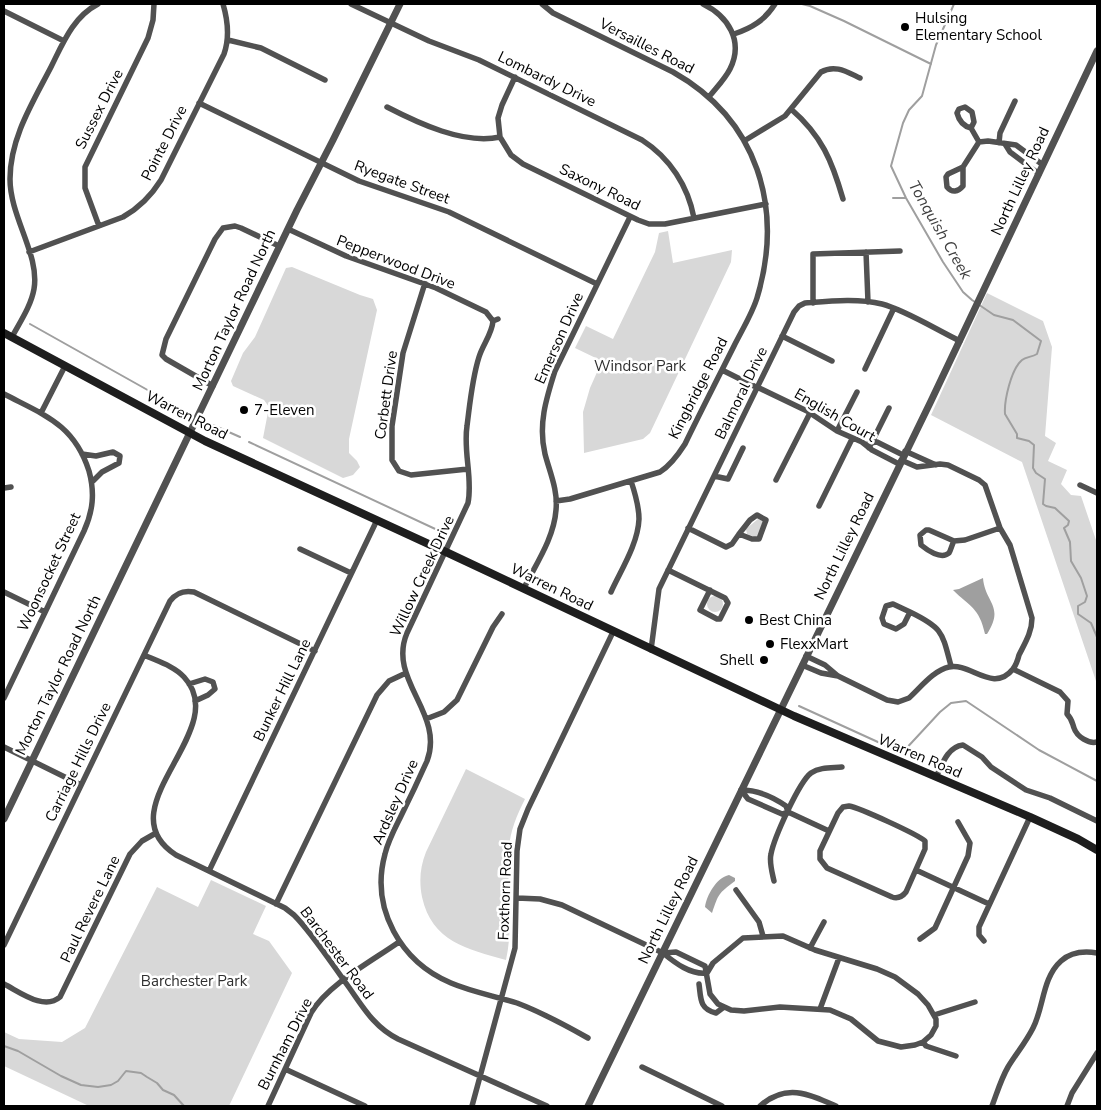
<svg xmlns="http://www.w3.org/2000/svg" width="1101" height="1110" font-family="'Nunito Sans',sans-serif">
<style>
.green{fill:#d8d8d8}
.water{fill:#9f9f9f}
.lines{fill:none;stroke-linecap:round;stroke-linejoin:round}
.stream{stroke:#9f9f9f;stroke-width:2}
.minor{stroke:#515151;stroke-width:5.5}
.tertiary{stroke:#515151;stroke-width:7}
.secondary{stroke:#1e1e1e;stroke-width:8}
.poi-dot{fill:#000;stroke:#fff;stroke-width:2}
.labels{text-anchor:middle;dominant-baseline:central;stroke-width:5;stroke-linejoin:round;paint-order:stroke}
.poi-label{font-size:15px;fill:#000;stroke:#fff;text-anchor:start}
.street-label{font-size:15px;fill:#000;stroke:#fff}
.park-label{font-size:15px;fill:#2f2f2f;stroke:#fff}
.water-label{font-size:16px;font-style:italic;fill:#404040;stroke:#fff}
</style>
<rect width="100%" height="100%" fill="#fff"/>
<path class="green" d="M668 231 673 263 732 250 731 262 650 433 643 439 584 453 583 412 590 388 602 361 575 348 586 326 613 339 655 252 659 233Z
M292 267 360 295 373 299 377 310 349 439V453L357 461 360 467 353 475 343 478 263 438 269 407 264 400 233 386 231 381 243 353 255 337 286 268Z
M987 293 1043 321 1052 347 1045 436 1056 443 1048 461 1067 470 1061 484 1071 495 1081 496 1097 543V684L1022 462 931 415Z
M758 519 763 521 758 536 755 537 747 534 746 529Z
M707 604a8 8 0 1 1 16 0a8 8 0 1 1-16 0Z
M466 769 525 799C517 815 510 831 509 849 506 886 514 924 506 960 467 949 432 942 422 897 419 881 420 867 426 852Z
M211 880 266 906 253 934 269 941 292 973 229 1106H89L4 1066V1032L19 1039 62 1042 85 1028 157 887 198 907Z"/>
<path class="water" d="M983 578C985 603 1005 606 987 634H985C979 607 970 607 953 590L959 589Z
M729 875 735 878V881C718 894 719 893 712 913L705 907C707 895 716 878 729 875Z"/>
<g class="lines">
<path class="stream" d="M802 4 810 6 844 21 931 64
M954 4 936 45 922 96 909 110 903 123 891 166 906 198 943 262 963 292 972 300 994 315 1013 320 1041 341 1037 354C1032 357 1026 357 1022 360 1011 369 1004 401 1005 414L1017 434V438L1029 441 1034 445 1033 468 1036 473 1045 479 1043 504 1046 506 1055 508 1069 521 1068 525 1064 528 1070 542 1071 561 1081 578 1087 596 1085 602 1078 606V614L1091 623 1097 637
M893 198H906
M30 324 185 411
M187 412 189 413
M213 425 240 437
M249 442 446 534
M799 706 902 753 940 712 951 703 966 701 1039 750 1097 781
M4 1046 18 1051 61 1076 81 1085 98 1087 111 1085 118 1081 126 1071 141 1073 147 1077 157 1083 163 1090 174 1095 184 1106"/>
<path class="minor" d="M351 4 429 41 479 60 642 140C670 158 688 186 694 218
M542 4 553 13 673 72C758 120 784 208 757 298 752 314 742 330 734 346 718 378 701 411 685 444 678 455 671 465 660 472L570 499 556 501
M703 4C728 16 744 41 730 69 725 79 716 88 709 97
M4 11 64 41
M734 34C752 28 765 20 775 4
M228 40 261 48 325 80
M515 77 502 105 498 118 500 137 511 155 523 164 638 220 649 224H665L766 204
M199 103 359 181 449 212 597 284
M387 107C418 123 464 145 500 137
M791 109C822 136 832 161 843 199
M971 128 974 122 972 112 965 107 959 109 957 113C959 121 963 126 971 128L979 142 988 141 1016 145 1043 165
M744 141 785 116 821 72C835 64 847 72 860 78
M999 143 1000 133 1015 101
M1005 144 1010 152 1039 174
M963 167V186C958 192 952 193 947 187L946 177 948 174Z
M963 167 979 142
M99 226 85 188V167L148 38 153 20 154 4
M288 229 346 256 436 288 486 312 493 321
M29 252 123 217C139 208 151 196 161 180L224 54C230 37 228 21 223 4
M866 252 868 302
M425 283 403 353 392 426V460L399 471 411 475 468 469
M813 303V254L900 251
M498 319 493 321C492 334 483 344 479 357 472 379 470 403 467 426 463 452 473 478 468 503L407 633C387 680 445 713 427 761 419 779 410 798 401 816 395 828 388 841 385 854 370 909 401 962 451 983 472 992 495 996 517 1003 541 1012 565 1025 588 1038
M782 336 832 361
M12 337C20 322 31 306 34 289 40 255 10 217 10 179 10 138 33 102 51 67 63 43 73 17 98 4
M865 369 894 308
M722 370 754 386
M213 386 166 359 162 355 166 339 215 239 223 228 235 226 241 228 279 246
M757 387 807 411 837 431 862 442 872 450 899 464
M4 394C44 415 74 424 89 471 95 493 93 511 84 531L4 698
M41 413 65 366
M837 431 857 392
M869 443 877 442 903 455
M869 448 889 408
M905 451 936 465
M82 454 96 456 113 452 120 456 119 463 102 472 92 482
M714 476 728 479 743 448
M776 480 810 413
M1080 485 1097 493
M4 488 11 487
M819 506 852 439
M757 515 766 520 759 539H752L739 534 750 520Z
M688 528 726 547 732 544 739 534
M926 530H929L954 541C952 544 951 550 949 553 941 560 927 550 921 545L920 535Z
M954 541 965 540 1000 528
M300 549 351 573
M668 570 725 598 728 603 720 619H717L700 610 710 590
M524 588C536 564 554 538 556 510 558 490 550 473 545 454 538 425 546 399 555 371L630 217
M4 592 45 612
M611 592C621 570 638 544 639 519 639 506 635 493 631 481
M893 604 910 612 904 624 896 629 884 624 882 618 886 606Z
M910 612C943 628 942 632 951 666
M651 650 659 589 794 312 799 306 805 303C830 301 858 298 882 304 905 310 937 330 960 341
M144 655C157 661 174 666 184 677 234 730 103 808 176 855L285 908 294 915C312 933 332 964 348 986 363 1007 374 1027 398 1039L547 1106
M806 656 825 665 838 676 887 700 898 702 909 698C920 688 934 670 949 667 970 662 993 694 1013 669 1016 665 1018 659 1019 655 1025 643 1032 632 1032 618L1010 545 1000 528 985 485 979 480 948 465 940 464 917 467 901 460
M802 665 821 673 838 676
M1013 669 1060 692 1068 701 1067 714C1072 719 1072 722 1074 728 1077 737 1089 744 1097 742
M189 684 205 679 213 682 215 689 208 695 195 701
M426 719 444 712 457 700 493 627 502 614
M4 747 81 785
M936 777C942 765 947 747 963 745L982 757 991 767 1026 790 1050 798 1097 821
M741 790 748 799 782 814 788 812 829 831
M741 790C757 790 773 797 786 806L788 812
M849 806C860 808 917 834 925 841V849L906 892C902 897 898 899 892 897L827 868 820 859V851L838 813 843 807Z
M916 870 989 904
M209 871 377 520
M774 881C772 872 769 862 771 854 774 838 799 782 811 773 820 767 831 768 842 767
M736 890 759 922 763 936
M517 898 540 899 562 905 663 953C675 963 691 975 707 973
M276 904 377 695 389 681 406 673
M920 939 935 928 968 856 970 843 958 822
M984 941 979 935V927L1030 817
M4 945 170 601C176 593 184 590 194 592L315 651
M810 948 824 922
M663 953 676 952 705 966 710 994 718 1004 731 1010 744 1011 780 1007 830 1010 851 1019 878 1041 901 1047 915 1045 923 1042 931 1035 936 1026V1019L928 1005 918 994 895 977 877 969 815 950 783 936 743 938 713 963 707 973
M4 984C20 992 44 1011 60 997L130 854 142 841 156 833
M699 984C701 998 699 1009 716 1013L724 1007
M820 1009 839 958
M934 1015 975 1002
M923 1042 926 1046 956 1056
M642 1067 722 1106
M285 1069 365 1106
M268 1106 311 1013C327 985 372 961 399 942
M472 1106 515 948 517 851 520 829 528 809 613 632
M760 1106C786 1083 809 1094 836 1106
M992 1106C997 1093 1001 1079 1008 1067 1016 1054 1026 1042 1033 1028 1044 1007 1042 978 1061 961 1071 952 1085 951 1097 953
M1067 1106 1072 1093 1097 1053"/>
<path class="tertiary" d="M4 819 297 210 333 140 400 4
M588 1106 931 401 1097 51"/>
<path class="secondary" d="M4 333 205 441 446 552 794 716 1030 817 1078 839 1097 850"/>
</g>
<g class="poi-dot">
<circle cx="905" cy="27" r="5"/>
<circle cx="244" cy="410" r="5"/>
<circle cx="749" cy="620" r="5"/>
<circle cx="770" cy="644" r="5"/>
<circle cx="764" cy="660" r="5"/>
</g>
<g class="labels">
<g class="poi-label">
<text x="915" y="18">Hulsing<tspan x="915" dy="17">Elementary School</tspan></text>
<text x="254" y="410">7-Eleven</text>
<text x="759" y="620">Best China</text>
<text x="780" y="644">FlexxMart</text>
<text x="754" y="660" text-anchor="end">Shell</text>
</g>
<g class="street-label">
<text transform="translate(647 46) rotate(27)">Versailles Road</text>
<text transform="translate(547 79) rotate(26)">Lombardy Drive</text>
<text transform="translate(99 109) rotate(-63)">Sussex Drive</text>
<text transform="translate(164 143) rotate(-63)">Pointe Drive</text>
<text transform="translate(1020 181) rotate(-65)">North Lilley Road</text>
<text transform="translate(402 182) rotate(20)">Ryegate Street</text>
<text transform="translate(600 187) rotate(26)">Saxony Road</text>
<text transform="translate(396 262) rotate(21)">Pepperwood Drive</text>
<text transform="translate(234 310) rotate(-65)">Morton Taylor Road North</text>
<text transform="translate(559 338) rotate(-66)">Emerson Drive</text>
<text transform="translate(698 388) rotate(-63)">Kingbridge Road</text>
<text transform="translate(741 393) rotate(-64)">Balmoral Drive</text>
<text transform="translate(386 395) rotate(-82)">Corbett Drive</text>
<text transform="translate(187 415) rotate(27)">Warren Road</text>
<text transform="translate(835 415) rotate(30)">English Court</text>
<text transform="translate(844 546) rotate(-64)">North Lilley Road</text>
<text transform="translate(49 572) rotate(-65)">Woonsocket Street</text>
<text transform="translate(422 576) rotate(-65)">Willow Creek Drive</text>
<text transform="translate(552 587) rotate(26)">Warren Road</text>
<text transform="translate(58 675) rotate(-64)">Morton Taylor Road North</text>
<text transform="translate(282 690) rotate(-64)">Bunker Hill Lane</text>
<text transform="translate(920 756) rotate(23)">Warren Road</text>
<text transform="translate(78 762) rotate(-64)">Carriage Hills Drive</text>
<text transform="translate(395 802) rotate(-66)">Ardsley Drive</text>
<text transform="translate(505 891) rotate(-88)">Foxthorn Road</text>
<text transform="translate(90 909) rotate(-64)">Paul Revere Lane</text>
<text transform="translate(668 910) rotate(-64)">North Lilley Road</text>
<text transform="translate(337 953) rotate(53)">Barchester Road</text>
<text transform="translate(285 1044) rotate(-63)">Burnham Drive</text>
</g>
<g class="park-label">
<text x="640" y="366">Windsor Park</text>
<text x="194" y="981">Barchester Park</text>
</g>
<g class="water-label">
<text transform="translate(940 230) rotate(60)">Tonquish Creek</text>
</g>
</g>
<rect width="1101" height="1110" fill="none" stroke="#000000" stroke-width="10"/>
</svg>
